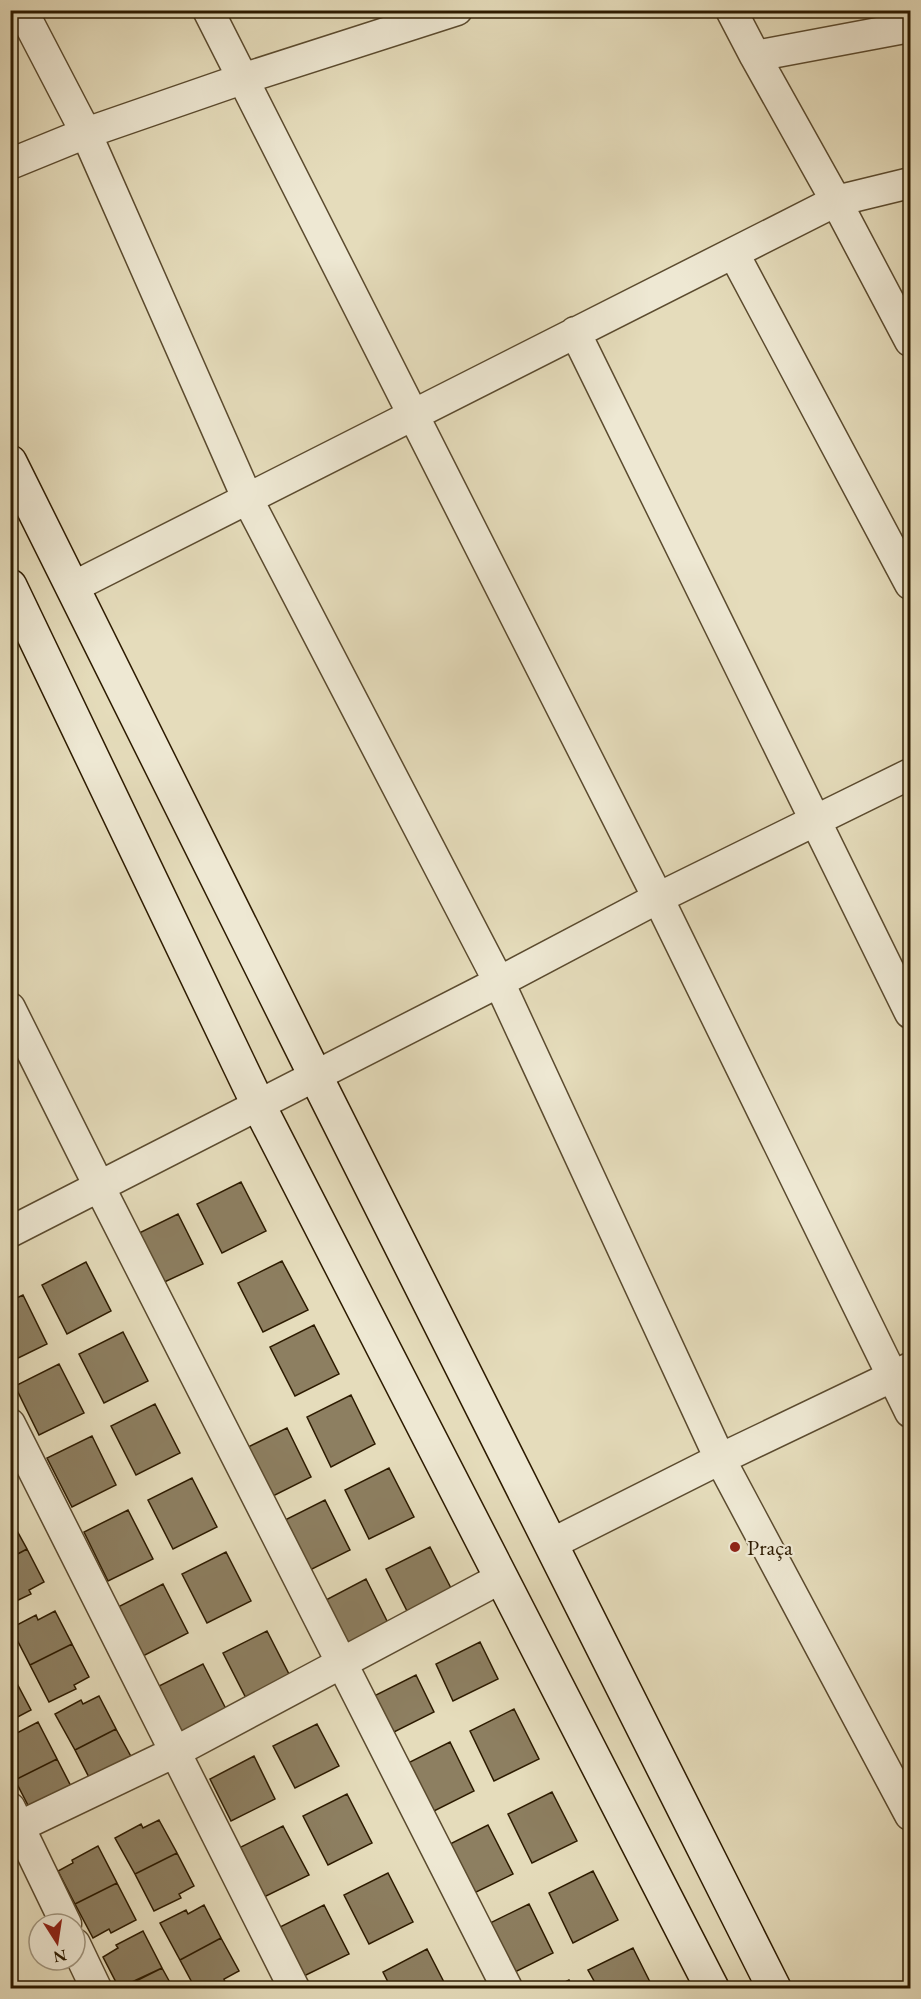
<svg xmlns="http://www.w3.org/2000/svg" width="921" height="1999" font-family="'EB Garamond',serif">
<style>
.building{fill:#8d7f61;stroke:#2d1b00;stroke-width:1.5}
.lines{fill:none;stroke-linecap:round;stroke-linejoin:round}
.street-casing{stroke:#5b4b2f;stroke-width:33}
.secondary-casing{stroke:#2d1b00;stroke-width:36}
.street{stroke:#eee8d3;stroke-width:30}
.secondary{stroke:#eee8d3;stroke-width:33}
.poi-dot{fill:#8f2418;stroke:#eee8d3;stroke-width:2}
.labels{text-anchor:middle;dominant-baseline:central;stroke-width:4.5;stroke-linejoin:round;paint-order:stroke}
.poi-label{font-size:22px;fill:#2d1b00;stroke:#eee8d3;text-anchor:start}
</style>
<rect width="100%" height="100%" fill="#e5dcbb"/>
<filter id="stains"><feTurbulence type="fractalNoise" baseFrequency=".00333" numOctaves="4"/><feColorMatrix values="0 0 0 0 .2 0 0 0 0 .09 0 0 0 0 .02 0 0 0 .5 -.17"/></filter>
<radialGradient id="worn" r=".72"><stop offset=".6" stop-color="#630" stop-opacity="0"/><stop offset="1" stop-color="#630" stop-opacity=".3"/></radialGradient>
<path class="building" d="M241 1182 266 1231 222 1253 197 1204Z
M178 1214 203 1264 158 1285 133 1236Z
M282 1261 308 1310 263 1332 238 1283Z
M86 1262 111 1311 67 1334 42 1285Z
M23 1295 47 1344 10 1362V1301Z
M314 1325 339 1374 295 1396 270 1347Z
M123 1332 148 1381 104 1403 79 1354Z
M59 1364 84 1413 39 1435 15 1386Z
M351 1395 375 1444 331 1467 307 1417Z
M155 1404 180 1453 136 1475 111 1426Z
M287 1428 311 1477 267 1499 242 1450Z
M92 1436 116 1485 72 1507 47 1458Z
M389 1468 414 1517 369 1539 345 1490Z
M192 1478 217 1527 173 1549 148 1500Z
M325 1500 350 1550 306 1572 281 1522Z
M128 1510 153 1559 108 1581 84 1532Z
M10 1518 27 1549 10 1558Z
M430 1547 455 1596 411 1619 386 1569Z
M27 1549 44 1582 29 1590 31 1594 10 1604V1558Z
M226 1552 251 1601 207 1623 182 1574Z
M366 1579 391 1629 346 1651 322 1602Z
M163 1584 188 1633 143 1656 118 1607Z
M55 1611 72 1644 30 1665 11 1628 36 1615 38 1620Z
M267 1631 292 1680 248 1702 223 1653Z
M480 1642 498 1679 453 1701 436 1664Z
M72 1644 89 1677 74 1685 76 1689 49 1702 30 1665Z
M203 1664 228 1713 183 1735 159 1686Z
M12 1674 31 1710 10 1721V1675Z
M416 1675 434 1712 390 1734 372 1697Z
M99 1696 116 1729 75 1750 55 1714 81 1700 83 1704Z
M514 1709 539 1759 494 1781 470 1731Z
M38 1722 57 1759 15 1780 10 1772V1741L13 1740 11 1736Z
M317 1724 339 1766 295 1788 273 1746Z
M116 1729 134 1762 94 1787 75 1750Z
M450 1742 474 1791 430 1813 406 1764Z
M254 1756 275 1799 231 1821 210 1779Z
M57 1759 76 1796 32 1813 15 1780Z
M552 1792 577 1841 532 1863 508 1814Z
M347 1794 372 1843 328 1865 303 1816Z
M159 1820 177 1853 135 1874 115 1838 141 1824 143 1828Z
M488 1825 513 1874 468 1896 444 1847Z
M283 1826 309 1875 264 1897 239 1848Z
M98 1846 117 1883 75 1904 58 1871 73 1863 72 1860Z
M177 1853 194 1886 179 1894 181 1898 154 1911 135 1874Z
M593 1871 618 1920 573 1943 549 1893Z
M388 1873 413 1922 369 1944 344 1895Z
M117 1883 136 1920 111 1933 109 1929 93 1938 75 1904Z
M529 1904 553 1953 509 1975 484 1926Z
M204 1905 221 1938 180 1960 160 1923 186 1910 188 1914Z
M324 1905 349 1954 304 1976 280 1927Z
M143 1931 162 1968 119 1988 103 1957 118 1948 116 1945Z
M221 1938 239 1971 224 1979 225 1982 214 1988H195L180 1960Z
M633 1948 653 1988H598L588 1970Z
M427 1949 447 1988H391L383 1972Z
M162 1968 173 1988H122Z
M569 1980 573 1988H553Z
M364 1982 367 1988H351Z"/>
<g class="lines">
<defs>
<path id="street" d="M22 10 86 133 248 500 499 982 720 1459 910 1815
M208 10 658 898 910 1412
M731 10 755 56 836 201 910 183
M755 56 910 27
M10 164 86 133 242 79 457 10
M734 254 910 584
M575 332 910 1013
M73 587 836 201 910 341
M10 1008 99 1186 507 1988
M10 1232 499 982 658 898 910 774
M10 1424 294 1988
M551 1544 720 1459 910 1368
M10 1808 66 1924
M10 1831 175 1752 501 1578
M75 1944 96 1988"/>
<path id="secondary" d="M10 462 315 1075 774 1988
M10 586 258 1104 712 1988"/>
</defs>
<use href="#street" class="street-casing"/>
<use href="#secondary" class="secondary-casing"/>
<use href="#street" class="street"/>
<use href="#secondary" class="secondary"/>
</g>
<circle class="poi-dot" cx="735" cy="1547" r="6"/>
<g class="labels">
<g class="poi-label">
<text x="747" y="1547">Praça</text>
</g>
</g>
<rect width="921" height="1999" fill="none" stroke="#e5dcbb" stroke-width="36"/>
<rect x="12" y="12" width="897" height="1975" fill="none" stroke="#2d1b00" stroke-width="3"/>
<rect x="18" y="18" width="885" height="1963" fill="none" stroke="#2d1b00" stroke-width="1.5"/>
<g transform="translate(57 1942) rotate(168)"><circle r="28" fill="#eee8d3" stroke="#a1967f" stroke-width="1.5"/>
<path d="M0-4.5L10 22L0 15L-10 22Z" fill="#8f2418"/>
<text y="-9" font-size="16" font-weight="bold" text-anchor="middle" fill="#2d1b00">N</text>
</g>
<rect width="100%" height="100%" filter="url(#stains)"/>
<rect width="100%" height="100%" fill="url(#worn)"/>
</svg>
